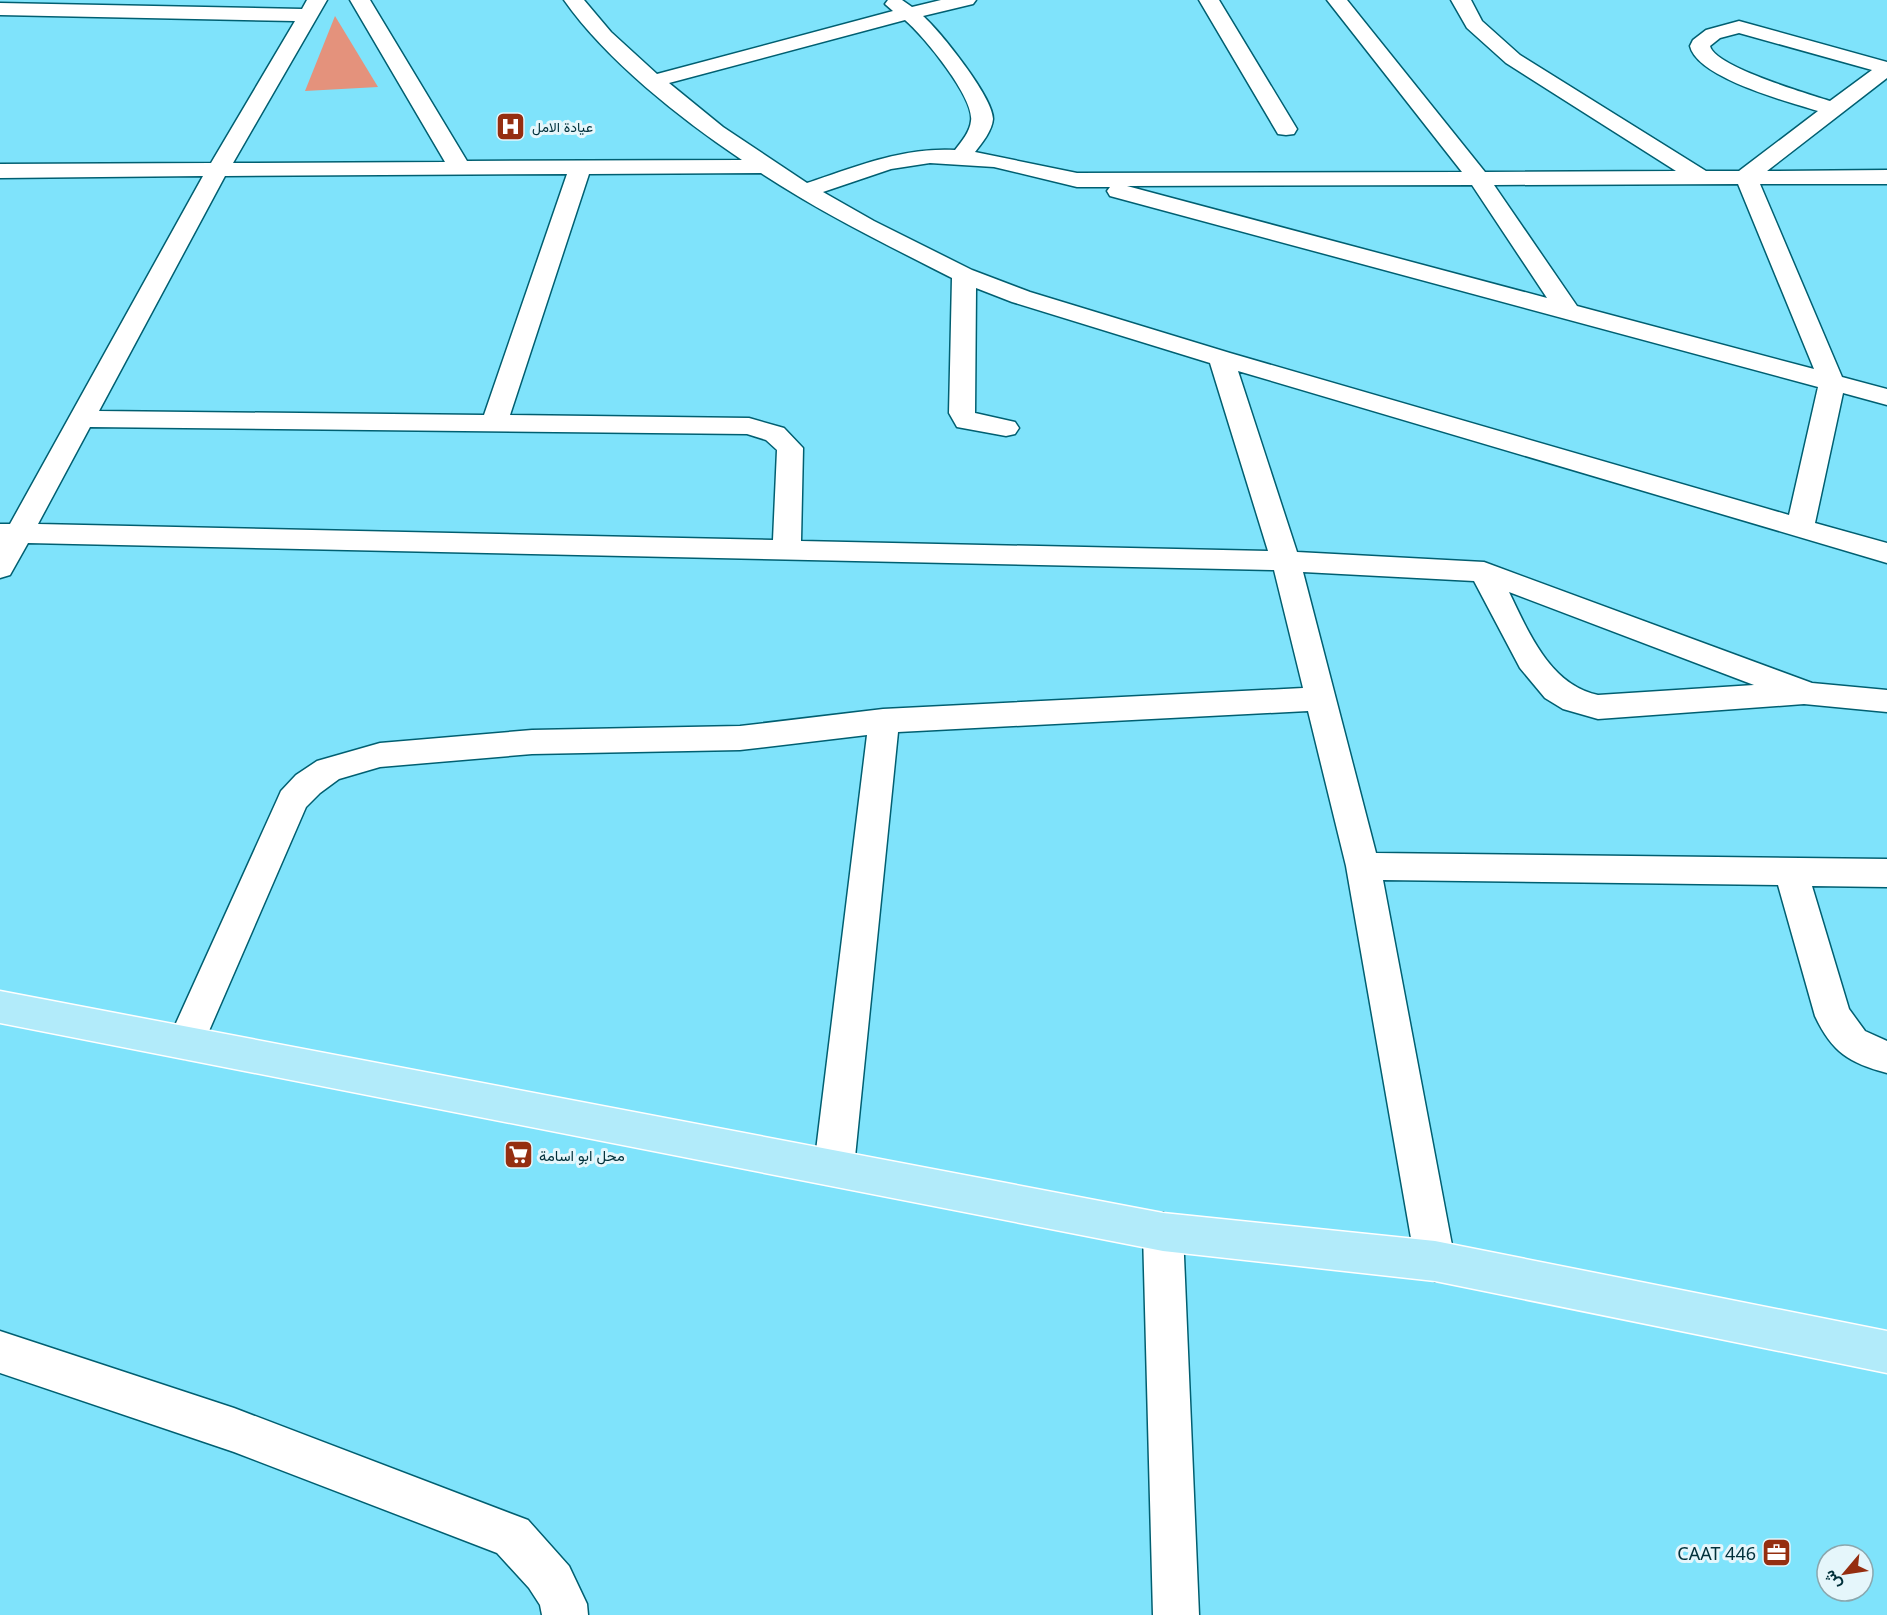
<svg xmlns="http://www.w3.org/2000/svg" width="1887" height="1615" font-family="'Noto Sans',Vazirmatn,sans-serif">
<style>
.green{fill:#e4927c}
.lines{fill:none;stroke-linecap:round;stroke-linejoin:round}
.minor-casing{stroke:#005f71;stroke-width:3}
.major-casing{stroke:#fff;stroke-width:3}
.minor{fill:#fff;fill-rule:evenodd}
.major{fill:#b2ebfa;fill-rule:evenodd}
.labels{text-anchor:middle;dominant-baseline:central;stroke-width:6;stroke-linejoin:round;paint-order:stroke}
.far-poi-label{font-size:14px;fill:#01303a;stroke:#e5f6fb;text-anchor:start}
.poi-label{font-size:15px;fill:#01303a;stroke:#e5f6fb;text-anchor:start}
.near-poi-label{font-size:18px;fill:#01303a;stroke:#e5f6fb;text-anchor:end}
</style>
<rect width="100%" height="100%" fill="#7fe3fb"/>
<path class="green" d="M335 16 378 87 305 91Z"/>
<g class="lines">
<defs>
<path id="minor" d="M307 0H327L233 163 445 162 350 0H370L467 161 742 160C681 119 606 60 564 0H584L611 32 657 74 893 11 885 4 888 0H902L912 7 941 0H976L973 4 923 16C940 31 993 97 993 119 992 131 982 143 975 152L1077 173 1462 172 1327 0H1347L1485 172 1676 171 1506 63 1467 28 1451 0H1471L1482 21 1520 55 1706 171H1739L1818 111C1789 102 1697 78 1690 46L1693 40 1706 30 1739 21 1887 62V78L1767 171 1887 170V184H1760L1842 377 1887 389V405L1843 393 1815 523 1887 543V563L1238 371 1297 552 1484 562 1812 683 1887 690V712L1804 704 1598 719 1563 709 1545 698 1520 668 1474 581 1303 572 1376 853 1887 859V887L1812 886 1849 1009 1865 1031 1887 1041V1073C1849 1063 1832 1052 1815 1016L1778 885 1383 880 1455 1261 1449 1275 1435 1281 1421 1275 1415 1261 1346 866 1308 711 898 732 854 1167 848 1180 834 1185 820 1180 814 1167 867 735 740 750 532 754 380 767 339 779 320 793 306 807 199 1054 186 1059 173 1054 167 1043 277 800 281 791 296 775 317 761 380 743 532 730 740 726 883 709 1303 688 1274 570 28 543 10 575 0 578V524H10L203 176 0 178V164L211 163 295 21 0 15V3L302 9ZM905 20C923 35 975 98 971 121 970 132 961 142 955 150 903 147 855 167 807 183L723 127 669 83ZM1739 33 1872 70 1830 101C1809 94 1715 67 1710 46L1720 38ZM930 163 994 167 1077 187H1110L1107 191 1110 196 1818 387 1789 515 1230 353 1030 292 972 270 874 221 823 192 891 169ZM761 173C822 213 887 245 952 278L949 413 957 427 1006 436 1015 434 1019 428 1015 422 975 413 976 288 1012 302 1210 363 1268 551 801 541 803 448 784 428 749 418 510 415 589 174ZM567 174 484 415 99 411 225 176ZM1738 184 1814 369 1577 306 1494 185ZM1472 185 1547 298 1127 186ZM90 427 747 434 766 440 777 450 773 540 38 524ZM1509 592 1754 685 1598 695C1550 685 1529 633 1509 592Z
M1199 0H1219L1297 129 1294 134 1286 135 1278 134Z
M1163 1213 1177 1218 1183 1232 1199 1615H1153L1143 1232 1149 1218Z
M0 1331 234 1408 528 1520 569 1566 587 1604 588 1615H542L540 1605 529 1588 497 1553 234 1452 0 1373Z"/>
<path id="major" d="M0 991 1163 1213 1435 1241 1887 1331V1373L1435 1281 1163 1251 0 1023Z"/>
</defs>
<use href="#minor" class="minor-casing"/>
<use href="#major" class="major-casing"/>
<use href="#minor" class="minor"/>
<use href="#major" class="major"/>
</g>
<defs>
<symbol id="hospital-square" viewBox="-11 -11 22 22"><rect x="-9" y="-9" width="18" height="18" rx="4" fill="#952e10" stroke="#e5f6fb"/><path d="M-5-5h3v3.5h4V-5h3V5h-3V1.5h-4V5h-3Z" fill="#fff"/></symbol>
<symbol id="supermarket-square" viewBox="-11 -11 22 22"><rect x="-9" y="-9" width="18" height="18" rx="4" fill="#952e10" stroke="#e5f6fb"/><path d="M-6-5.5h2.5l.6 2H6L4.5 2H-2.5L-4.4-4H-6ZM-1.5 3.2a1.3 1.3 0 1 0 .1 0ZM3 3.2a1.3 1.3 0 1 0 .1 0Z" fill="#fff"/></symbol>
<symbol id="office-square" viewBox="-11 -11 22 22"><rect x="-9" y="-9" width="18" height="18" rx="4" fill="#952e10" stroke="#e5f6fb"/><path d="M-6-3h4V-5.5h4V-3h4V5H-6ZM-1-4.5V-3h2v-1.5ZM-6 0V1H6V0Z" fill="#fff"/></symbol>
</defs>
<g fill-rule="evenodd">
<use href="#hospital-square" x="494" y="110" width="33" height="33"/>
<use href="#supermarket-square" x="502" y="1138" width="33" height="33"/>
<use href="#office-square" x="1760" y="1536" width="33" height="33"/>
</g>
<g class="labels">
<g class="far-poi-label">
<text x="532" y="126">عيادة الامل</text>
</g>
<g class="poi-label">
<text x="539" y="1155">محل ابو اسامة</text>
</g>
<g class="near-poi-label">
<text x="1756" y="1553">CAAT 446</text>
</g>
</g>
<g transform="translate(1845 1573) rotate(241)"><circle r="28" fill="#e5f6fb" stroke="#8aa7ae" stroke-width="1.5"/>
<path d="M0-4.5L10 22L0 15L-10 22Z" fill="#952e10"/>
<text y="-9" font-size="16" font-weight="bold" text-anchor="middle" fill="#01303a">ش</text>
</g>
</svg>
